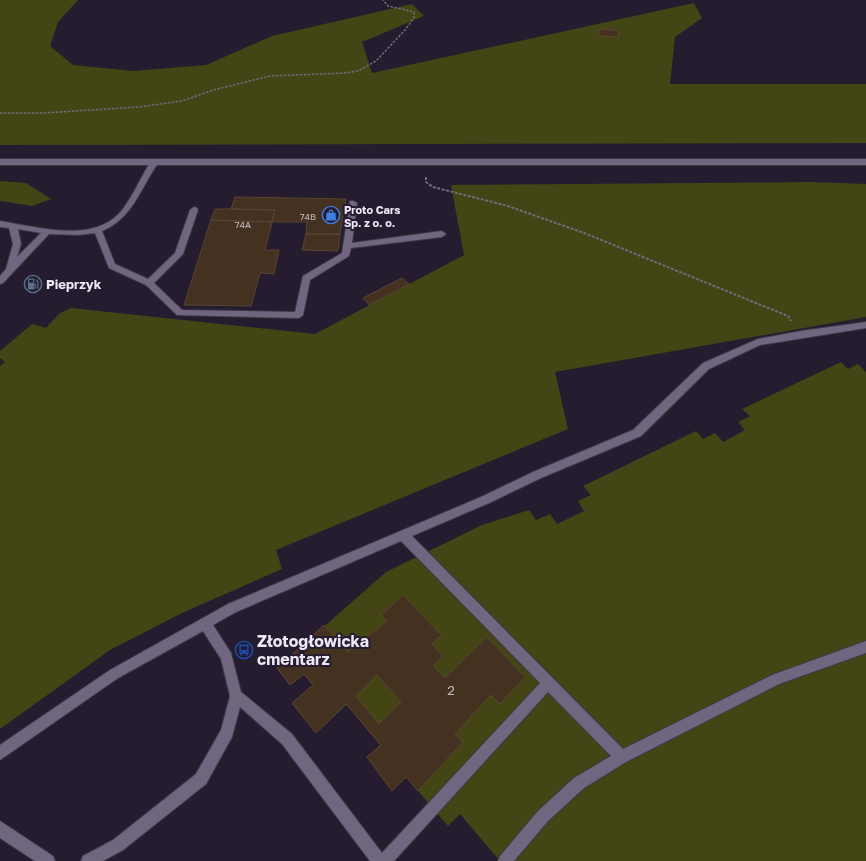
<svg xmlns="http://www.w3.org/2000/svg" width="866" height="861" font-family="'Golos Text',sans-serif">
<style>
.green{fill:#434515}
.building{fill:#453120;stroke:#594532;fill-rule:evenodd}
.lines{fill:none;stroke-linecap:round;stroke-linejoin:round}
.lane-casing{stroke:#403849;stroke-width:2}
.secondary-casing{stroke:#403849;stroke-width:2}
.path-far1{stroke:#726a7c;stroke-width:1.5;stroke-dasharray:2.5 1.5;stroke-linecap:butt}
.path{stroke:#726a7c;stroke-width:2;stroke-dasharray:3 1.5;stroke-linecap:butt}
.lane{fill:#71667f;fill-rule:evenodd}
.secondary{fill:#71667f;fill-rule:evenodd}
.labels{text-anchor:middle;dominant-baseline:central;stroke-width:4;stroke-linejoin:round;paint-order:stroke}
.far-number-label{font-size:9px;fill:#c3bac0}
.far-poi-label{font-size:11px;font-weight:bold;fill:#ede7f6;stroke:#251c30;text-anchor:start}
.poi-label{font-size:13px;font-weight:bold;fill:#ede7f6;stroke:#251c30;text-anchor:start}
.near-number-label{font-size:13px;fill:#c3bac0}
.near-poi-label{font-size:16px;font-weight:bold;fill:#ede7f6;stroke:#251c30;text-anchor:start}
</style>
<rect width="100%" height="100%" fill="#251c30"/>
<path class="green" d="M0 0H78L58 22 50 46 73 65 133 71 206 65 272 36 412 4 424 16 362 42 372 73 694 3 702 18 675 37 670 84H866V143L0 145Z
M0 181 26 183 51 199 32 206 0 201Z
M812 182 866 184V317L555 372 568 429 276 550 282 569 182 613 110 650 0 729V366L5 362 0 358V351L32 324 46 328 60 313 71 308 315 334 464 255 451 185Z
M841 362 848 369 858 364 866 372V861H500L460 814 448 826 406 777 392 791 367 757 380 745 347 704 316 733 292 703 313 685 304 674 290 685 277 668 386 572 482 525 529 510 536 520 550 514 557 524 584 511 578 501 591 495 583 486 696 431 703 439 715 433 723 442 745 430 738 422 750 416 742 409Z"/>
<path class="building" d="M599 29 618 30V37L599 36Z
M235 197 346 199 340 234H306L307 222H272L275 210 231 209Z
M215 209H231L275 210 272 222 211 220Z
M211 220 272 222 265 250H279L274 274 260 273 251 306 184 305Z
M306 234H340L338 251 302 250Z
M402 278 409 284 369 305 363 298Z
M403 595 441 635 432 644 443 656 433 666 445 678 487 637 525 677 500 704 491 695 455 734 463 742 418 791 406 777 392 791 367 757 381 745 346 704 316 733 292 703 313 685 304 674 290 685 277 668 324 625 348 652 387 621 381 615ZM377 675 401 702 379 724 356 696Z"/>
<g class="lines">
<defs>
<path id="lane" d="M151 161H157L158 163C140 189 133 218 102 231L115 264 148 279 175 253 190 210 194 207 197 208 198 210 183 254 154 283 182 310 295 312 303 276 342 253 350 201H353L357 203 352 243 442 231 446 234 442 237 351 248 349 256 310 280 303 315 299 318 177 315 146 285 109 268 95 233 79 235 49 234 3 283 0 284V276L6 269 13 244 9 228 0 227V221C38 227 95 245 123 209 134 194 141 177 151 161ZM18 229 41 233 17 257 21 244Z
M866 322V328L760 345 709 369 641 436 541 478 489 503 412 536 623 749 772 675 866 641V653L779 684 626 762 584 788 548 821 514 861H498L500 856 538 811 574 778 611 756 548 692 394 861H370L282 744 240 707 232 737 206 784 123 850 103 861H81L83 856 113 840 196 774 221 730 230 696 221 659 203 631 118 678 0 760V745L110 670 228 604 481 497 533 472 633 430 703 363 758 339 801 331ZM401 541 540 683 382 853 292 734 241 692 231 653 213 625 236 612Z
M0 821 53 856 55 861H35L0 838Z"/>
<path id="secondary" d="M0 159H866V165H0Z"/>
</defs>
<use href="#lane" class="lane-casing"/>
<use href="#secondary" class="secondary-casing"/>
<path class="path-far1" d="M0 113H43L139 107 182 101 213 90 270 76 345 73 358 71 376 61 405 30 414 18V12L388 6 383 0"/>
<path class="path" d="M426 177V182L433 187 508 206 584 233 788 316 791 321"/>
<use href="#lane" class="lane"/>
<use href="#secondary" class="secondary"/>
</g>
<defs>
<symbol id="shop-ring" viewBox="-11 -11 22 22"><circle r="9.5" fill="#251c30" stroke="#3f7fe0" stroke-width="1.5"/><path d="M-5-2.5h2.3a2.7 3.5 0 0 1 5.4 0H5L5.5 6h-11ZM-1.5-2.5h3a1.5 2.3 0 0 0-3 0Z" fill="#3f7fe0"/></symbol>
<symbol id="fuel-ring" viewBox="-11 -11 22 22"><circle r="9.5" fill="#251c30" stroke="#5c6f8a" stroke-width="1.5"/><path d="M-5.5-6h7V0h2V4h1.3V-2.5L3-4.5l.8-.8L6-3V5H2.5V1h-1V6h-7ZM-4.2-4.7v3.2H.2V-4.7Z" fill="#5c6f8a"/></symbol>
<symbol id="bus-ring" viewBox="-11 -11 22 22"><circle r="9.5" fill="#251c30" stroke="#1a4fb4" stroke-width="1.5"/><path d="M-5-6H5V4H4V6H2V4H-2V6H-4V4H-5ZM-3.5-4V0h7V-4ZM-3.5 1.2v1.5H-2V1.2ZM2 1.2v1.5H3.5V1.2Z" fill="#1a4fb4"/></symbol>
</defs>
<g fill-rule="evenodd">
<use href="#shop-ring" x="321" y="205" width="20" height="20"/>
<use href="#fuel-ring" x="23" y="274" width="20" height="20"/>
<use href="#bus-ring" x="234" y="640" width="20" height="20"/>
</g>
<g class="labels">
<g class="far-number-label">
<text x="308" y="216">74B</text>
<text x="243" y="224">74A</text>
</g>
<g class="far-poi-label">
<text x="344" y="209">Proto Cars<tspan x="344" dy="13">Sp. z o. o.</tspan></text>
</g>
<g class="poi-label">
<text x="46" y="284">Pieprzyk</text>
</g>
<g class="near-number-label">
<text x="451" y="690">2</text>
</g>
<g class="near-poi-label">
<text x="257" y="641">Złotogłowicka<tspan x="257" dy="18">cmentarz</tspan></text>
</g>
</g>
</svg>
